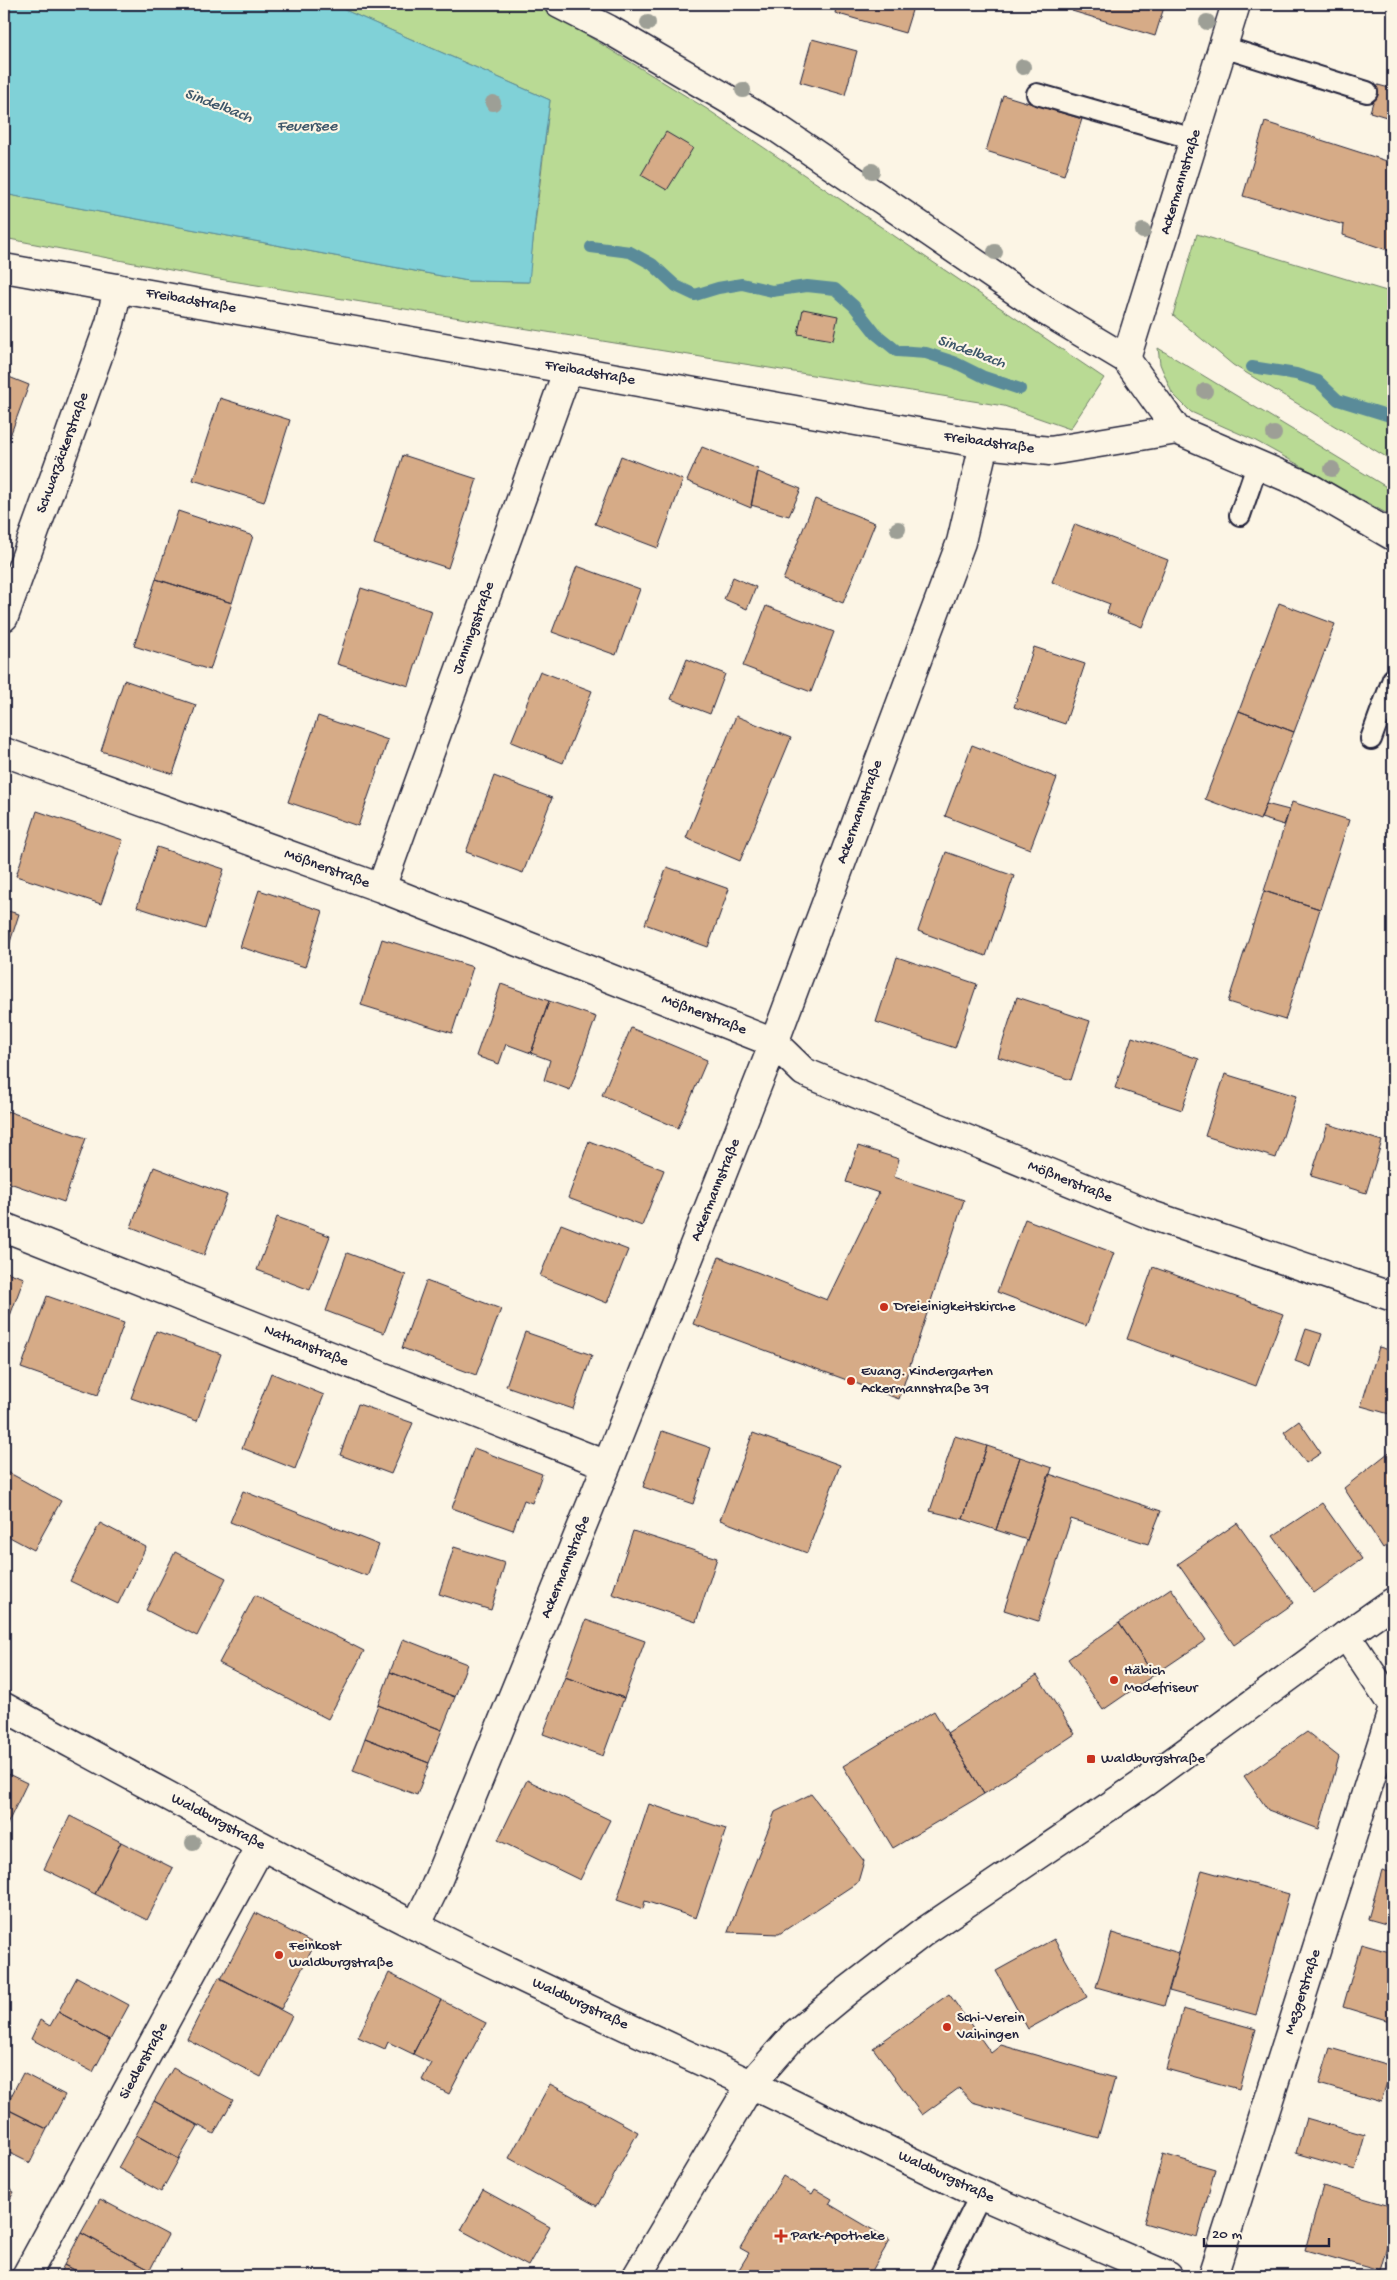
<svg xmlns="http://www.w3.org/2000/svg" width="1397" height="2280" font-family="'Gochi Hand',sans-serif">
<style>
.green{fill:#b9da94;stroke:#6e7e68}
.water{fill:#80d1d7;stroke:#5a8b99}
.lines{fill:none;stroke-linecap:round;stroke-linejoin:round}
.stream{stroke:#5a8b99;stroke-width:12}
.building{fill:#d6ab87;stroke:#22223b}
.service-casing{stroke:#22223b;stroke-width:24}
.minor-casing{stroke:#22223b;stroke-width:31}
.tertiary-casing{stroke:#22223b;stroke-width:31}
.secondary-casing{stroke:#22223b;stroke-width:31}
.service{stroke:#fcf5e5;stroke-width:20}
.minor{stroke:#fcf5e5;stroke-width:28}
.tertiary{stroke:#fcf5e5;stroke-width:28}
.secondary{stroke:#fcf5e5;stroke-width:28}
.tree{fill:#9d9f96}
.poi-dot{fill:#c8321e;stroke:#fcf5e5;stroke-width:2}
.labels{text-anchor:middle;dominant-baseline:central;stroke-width:4.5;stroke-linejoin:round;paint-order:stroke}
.street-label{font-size:15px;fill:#22223b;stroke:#fcf5e5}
.poi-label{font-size:15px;fill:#22223b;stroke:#fcf5e5;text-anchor:start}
.water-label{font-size:16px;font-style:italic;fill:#3e576a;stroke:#fcf5e5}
</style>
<rect width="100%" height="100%" fill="#fcf5e5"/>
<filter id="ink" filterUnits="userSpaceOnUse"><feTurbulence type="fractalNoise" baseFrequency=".02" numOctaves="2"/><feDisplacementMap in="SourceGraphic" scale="10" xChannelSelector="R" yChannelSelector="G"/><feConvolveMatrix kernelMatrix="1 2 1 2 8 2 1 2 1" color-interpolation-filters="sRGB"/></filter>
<g filter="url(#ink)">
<path class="green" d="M331 4H536L707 109 1104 378 1070 429 1004 406 207 277 4 238V194L468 281 528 282 550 100Z
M1197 234 1393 293V461L1233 365 1173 315Z
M1158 348 1393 491V517L1254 440 1191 412 1172 393 1160 364Z"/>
<path class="water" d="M4 4H331L550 100 537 200 529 282 468 281 4 194Z"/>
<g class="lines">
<path class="stream" d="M591 247 630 252 652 264 676 286 695 295 718 288 742 284 772 291 807 286 835 289 854 306 876 334 897 351 926 353 954 362 984 377 1020 389
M1252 367 1296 374 1318 381 1338 400 1393 417"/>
</g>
<path class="building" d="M837 4H914L905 33 835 13Z
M1074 4H1165L1155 36 1072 11Z
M812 39 857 51 845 95 800 82Z
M1378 85 1393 89V119L1370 112Z
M1003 95 1082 119 1064 175 986 151Z
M1265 122 1393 163V252L1343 235 1344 225 1243 196Z
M666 132 693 148 667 190 641 175Z
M803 309 838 316 833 340 798 334Z
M4 375 29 385 4 452Z
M220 398 290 420 264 502 193 480Z
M702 447 758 469 751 508 687 481Z
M403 455 477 479 448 568 374 544Z
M621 456 683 480 658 548 595 524Z
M758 472 801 489 789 516 751 505Z
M815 499 875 523 843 603 783 580Z
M178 511 253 536 232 603 156 579Z
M1075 524 1168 560 1142 627 1107 613 1110 604 1052 582Z
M577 566 640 589 616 655 552 632Z
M733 577 756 587 747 609 724 599Z
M156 579 232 603 210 670 134 646Z
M361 588 432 611 409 686 337 664Z
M1279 603 1335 624 1294 732 1239 711Z
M766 606 834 632 811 692 743 666Z
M1034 647 1085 664 1065 724 1014 707Z
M687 659 725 674 710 714 671 699Z
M540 671 592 691 563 763 511 742Z
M124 680 196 705 173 774 101 751Z
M1239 711 1294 732 1260 820 1205 799Z
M318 716 388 740 358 826 288 802Z
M736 716 791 738 740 861 686 838Z
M972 745 1057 778 1030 849 945 816Z
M494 776 552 798 523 873 466 852Z
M1292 802 1349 820 1320 909 1264 891Z
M1266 804 1289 810 1284 825 1261 818Z
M37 811 123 840 101 904 16 876Z
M157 847 224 869 205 929 137 907Z
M946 852 1014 876 986 956 918 931Z
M667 867 729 889 708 947 645 924Z
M259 890 323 911 305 967 240 947Z
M1264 891 1320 909 1285 1020 1228 1002Z
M4 910 19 914 4 961Z
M382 939 473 967 452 1033 361 1005Z
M897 957 977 984 955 1048 876 1022Z
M501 984 549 1001 531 1053 506 1044 499 1064 476 1056Z
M1017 997 1090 1021 1071 1080 998 1057Z
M549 1001 596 1017 570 1090 544 1080 550 1060 531 1053Z
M631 1028 707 1060 678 1128 602 1095Z
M1132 1037 1199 1059 1182 1110 1115 1088Z
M1225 1074 1296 1096 1276 1158 1205 1136Z
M7 1111 86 1138 64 1202 4 1181V1121Z
M1328 1124 1382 1141 1366 1193 1311 1176Z
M589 1141 664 1170 642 1226 568 1198Z
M858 1146 899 1159 894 1177 964 1200 899 1399 693 1324 719 1257 827 1300 879 1193 846 1182Z
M154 1167 227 1195 204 1255 131 1227Z
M277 1217 330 1236 310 1290 257 1270Z
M1025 1219 1114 1253 1086 1326 997 1292Z
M561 1224 628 1250 607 1303 540 1276Z
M347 1253 406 1275 384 1333 326 1311Z
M1153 1267 1283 1314 1256 1386 1127 1339Z
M4 1271 24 1278 4 1332Z
M426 1281 501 1309 476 1375 402 1348Z
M47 1296 124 1323 98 1395 21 1368Z
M1306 1329 1322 1334 1311 1367 1295 1361Z
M156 1331 221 1354 197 1421 131 1398Z
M525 1332 592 1355 573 1409 506 1386Z
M1379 1347 1393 1351V1415L1361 1406Z
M271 1373 324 1395 295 1469 242 1448Z
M358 1404 413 1423 391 1474 340 1455Z
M1299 1421 1321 1453 1306 1463 1284 1432Z
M662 1431 711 1448 693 1504 643 1487Z
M753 1433 840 1465 807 1553 720 1520Z
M955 1436 987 1446 963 1519 930 1511Z
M987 1446 1020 1457 996 1530 963 1519Z
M474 1448 542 1474 532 1503 524 1500 513 1530 452 1508Z
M1393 1449V1541L1383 1548 1344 1488Z
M1020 1457 1052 1468 1027 1540 996 1530Z
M4 1470 61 1501 34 1550 4 1534Z
M1049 1474 1161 1511 1148 1544 1071 1519 1038 1621 1004 1610Z
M243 1491 379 1545 367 1576 230 1522Z
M1322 1503 1362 1559 1314 1593 1273 1536Z
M100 1523 146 1547 118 1604 70 1581Z
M1237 1523 1294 1603 1234 1645 1178 1564Z
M633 1531 717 1558 696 1622 612 1594Z
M454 1547 505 1563 491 1610 439 1594Z
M175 1552 226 1578 197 1636 146 1610Z
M1171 1588 1206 1640 1154 1675 1119 1623Z
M255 1595 364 1651 328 1719 219 1663Z
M586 1620 645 1641 624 1698 565 1677Z
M1119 1623 1154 1675 1103 1710 1068 1659Z
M403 1639 467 1664 455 1697 390 1672Z
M390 1672 455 1697 442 1730 378 1705Z
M1037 1675 1075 1734 984 1794 947 1733Z
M565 1677 624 1698 603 1756 543 1734Z
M378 1705 442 1730 429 1763 365 1738Z
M934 1711 984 1794 893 1848 843 1766Z
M1307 1732 1339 1757 1319 1829 1268 1810 1244 1776Z
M365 1738 429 1763 417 1795 353 1771Z
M4 1772 27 1783 4 1831Z
M527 1780 610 1820 580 1880 498 1840Z
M811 1794 864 1861 858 1882 779 1934 728 1932 775 1812Z
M649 1804 726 1829 696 1918 645 1901 643 1909 617 1900Z
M70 1816 121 1842 95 1894 44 1869Z
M121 1842 173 1868 147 1920 95 1894Z
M1202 1870 1289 1894 1256 2015 1169 1991Z
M1382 1870 1393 1873V1926L1368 1919Z
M255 1913 315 1944 281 2009 221 1979Z
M1112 1933 1179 1953 1164 2006 1096 1987Z
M1054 1939 1087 1997 1028 2029 996 1971Z
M1361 1944 1393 1953V2022L1343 2007Z
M389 1973 441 2000 413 2054 388 2042 385 2049 358 2037Z
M77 1977 129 2005 110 2040 58 2012Z
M219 1977 292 2016 261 2077 187 2039Z
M949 1994 991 2053 1001 2045 1115 2078 1098 2138 972 2102 959 2088 922 2115 873 2048Z
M441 2000 486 2023 449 2094 422 2080 431 2063 413 2054Z
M1183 2009 1256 2029 1239 2089 1166 2069Z
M58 2012 110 2040 93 2072 31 2039 40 2020 50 2026Z
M1330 2048 1392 2066 1381 2102 1319 2084Z
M173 2068 233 2100 214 2134 154 2101Z
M23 2073 65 2095 47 2129 5 2108Z
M550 2084 638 2132 597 2206 509 2158Z
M154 2101 198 2126 179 2159 136 2135Z
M5 2108 47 2129 30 2163 4 2150Z
M1306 2118 1365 2135 1355 2170 1296 2153Z
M136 2135 179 2159 161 2192 118 2168Z
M1163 2154 1215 2169 1197 2238 1144 2223Z
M783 2176 812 2194 815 2189 832 2199 829 2204 890 2240 869 2276H735L749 2253 740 2248Z
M4 2186 14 2192 4 2210Z
M1323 2186 1393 2207V2224L1380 2271 1305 2250Z
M483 2190 550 2227 528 2266 461 2230Z
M100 2199 168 2235 150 2270 81 2233Z
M81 2233 150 2270 146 2276H85L64 2265Z
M64 2265 85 2276H58Z"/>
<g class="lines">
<defs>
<path id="service" d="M1223 47 1367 92
M1037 94 1194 139
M1240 515 1258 463
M1371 739 1393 679
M940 2276 981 2194"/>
<path id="minor" d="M559 4 608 29 774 126 1044 310 1126 359 1177 430 1305 485 1393 536
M4 268 984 444 1050 451 1177 430
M1126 359 1236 4
M4 617 110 323 118 288
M4 752 381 888 774 1043 804 1072 1151 1215 1393 1297
M381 888 568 369
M4 1227 607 1465
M1346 1635 1393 1706
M416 1926 435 1887 607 1465 774 1043 961 542 984 444
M751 2084 970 2190 1168 2276
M26 2276 261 1846
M1213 2276 1393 1708"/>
<path id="tertiary" d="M4 1707C141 1781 277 1856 416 1926 526 1981 639 2033 751 2084"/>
<path id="secondary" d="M637 2276 751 2084 795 2034 847 1991 925 1931 1144 1783 1346 1635 1393 1602"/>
</defs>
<use href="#service" class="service-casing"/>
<use href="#minor" class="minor-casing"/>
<use href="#tertiary" class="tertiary-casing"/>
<use href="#secondary" class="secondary-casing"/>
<use href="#service" class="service"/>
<use href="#minor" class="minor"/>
<use href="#tertiary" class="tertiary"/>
<use href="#secondary" class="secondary"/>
</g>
<g class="tree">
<circle cx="1207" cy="22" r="8"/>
<circle cx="648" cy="23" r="8"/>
<circle cx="1023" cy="67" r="8"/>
<circle cx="743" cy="90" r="8"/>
<circle cx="493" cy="103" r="8"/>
<circle cx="872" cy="171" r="8"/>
<circle cx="1143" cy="231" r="8"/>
<circle cx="995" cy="252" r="8"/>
<circle cx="1205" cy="391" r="8"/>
<circle cx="1274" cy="434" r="8"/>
<circle cx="1332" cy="469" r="8"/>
<circle cx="898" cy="529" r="8"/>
<circle cx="193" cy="1843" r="8"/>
</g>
</g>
<g class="poi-dot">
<circle cx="884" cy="1307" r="5"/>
<circle cx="851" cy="1381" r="5"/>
<circle cx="1114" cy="1680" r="5"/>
<rect x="1086" y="1754" width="10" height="10" rx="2.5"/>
<circle cx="279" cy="1955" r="5"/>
<circle cx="947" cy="2027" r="5"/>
<path d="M778.5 2228.5h5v5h5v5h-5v5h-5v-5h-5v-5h5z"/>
</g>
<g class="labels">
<g class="street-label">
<text transform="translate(1181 182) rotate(-73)">Ackermannstraße</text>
<text transform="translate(191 301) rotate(10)">Freibadstraße</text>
<text transform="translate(590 373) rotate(10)">Freibadstraße</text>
<text transform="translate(989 443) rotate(8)">Freibadstraße</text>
<text transform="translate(63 453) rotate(-70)">Schwarzäckerstraße</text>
<text transform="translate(474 628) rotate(-70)">Janningsstraße</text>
<text transform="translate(860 812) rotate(-70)">Ackermannstraße</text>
<text transform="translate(327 869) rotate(20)">Mößnerstraße</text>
<text transform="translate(704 1015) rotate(21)">Mößnerstraße</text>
<text transform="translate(1070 1182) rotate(22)">Mößnerstraße</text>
<text transform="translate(716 1190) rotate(-68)">Ackermannstraße</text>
<text transform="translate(306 1346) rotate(22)">Nathanstraße</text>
<text transform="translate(566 1567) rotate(-68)">Ackermannstraße</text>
<text transform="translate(218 1822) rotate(28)">Waldburgstraße</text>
<text transform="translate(1303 1992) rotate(-72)">Mezgerstraße</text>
<text transform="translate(580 2004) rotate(25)">Waldburgstraße</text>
<text transform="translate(144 2061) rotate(-61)">Siedlerstraße</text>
<text transform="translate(946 2177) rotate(25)">Waldburgstraße</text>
</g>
<g class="poi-label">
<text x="894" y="1307">Dreieinigkeitskirche</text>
<text x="861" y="1372">Evang. Kindergarten<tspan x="861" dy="17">Ackermannstraße 39</tspan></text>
<text x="1124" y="1671">Häbich<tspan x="1124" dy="17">Modefriseur</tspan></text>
<text x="1101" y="1759">Waldburgstraße</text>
<text x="289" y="1946">Feinkost<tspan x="289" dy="17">Waldburgstraße</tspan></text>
<text x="957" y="2018">Schi-Verein<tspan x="957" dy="17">Vaihingen</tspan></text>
<text x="791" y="2236">Park-Apotheke</text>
</g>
<g class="water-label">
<text transform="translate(218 107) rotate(21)">Sindelbach</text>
<text x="307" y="127">Feuersee</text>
<text transform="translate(971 353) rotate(20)">Sindelbach</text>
</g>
</g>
<rect width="1397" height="2280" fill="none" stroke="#fcf5e5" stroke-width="20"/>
<rect x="10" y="10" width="1377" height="2260" fill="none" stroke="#22223b" stroke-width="2" filter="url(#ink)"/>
<path d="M1204 2238v8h125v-8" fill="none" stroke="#22223b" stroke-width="2.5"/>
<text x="1212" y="2238" font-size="15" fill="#22223b" stroke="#fcf5e5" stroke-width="4" paint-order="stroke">20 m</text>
</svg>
